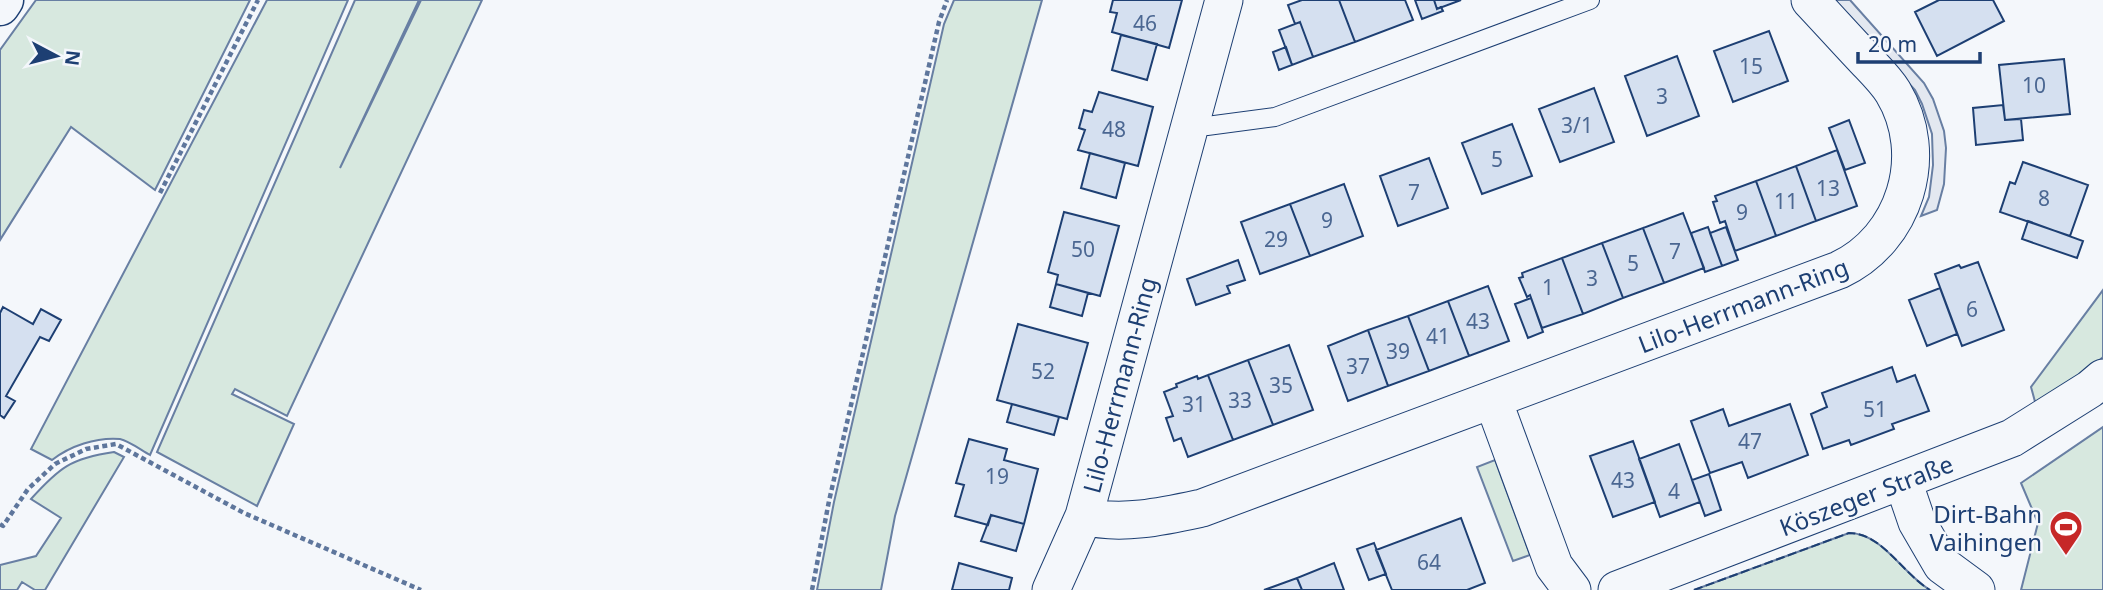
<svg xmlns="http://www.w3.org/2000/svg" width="2103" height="590" font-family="'Noto Sans',sans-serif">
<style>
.green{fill:#d7e8df;stroke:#687fa3;stroke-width:2}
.parking{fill:#e3e8f0;stroke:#687fa3;stroke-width:2}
.building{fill:#d5e0f0;stroke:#1d3f73;stroke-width:2}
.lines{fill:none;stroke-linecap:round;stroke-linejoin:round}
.service-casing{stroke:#1d3f73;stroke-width:20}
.minor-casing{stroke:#1d3f73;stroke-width:39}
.tertiary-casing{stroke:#1d3f73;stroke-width:41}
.path{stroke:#5e769c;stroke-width:4.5;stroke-dasharray:5 3.5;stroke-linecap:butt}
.service{stroke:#f4f7fb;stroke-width:18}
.minor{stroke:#f4f7fb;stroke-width:37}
.tertiary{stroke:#f4f7fb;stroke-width:38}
.fence{stroke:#1d3f73;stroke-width:2;stroke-dasharray:9 3.5;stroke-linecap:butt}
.labels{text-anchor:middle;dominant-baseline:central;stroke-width:5;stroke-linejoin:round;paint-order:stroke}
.number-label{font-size:21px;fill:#4b6792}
.street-label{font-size:24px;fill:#1d3f73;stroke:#f4f7fb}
.poi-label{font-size:24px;fill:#1d3f73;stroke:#f4f7fb;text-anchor:end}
</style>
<rect width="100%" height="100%" fill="#f4f7fb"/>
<path class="green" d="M36 0H250L155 190 71 127 0 240V50Z
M267 0H348L150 455C141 450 129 441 120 439 96 437 70 446 52 460L31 449Z
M355 0H419L340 168 421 0H482L287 416 235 389 232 394 294 424 257 506 157 452Z
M954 0H1042L895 516 881 590H817L834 502 944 24Z
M2103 290V357L2079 379 2037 409 2031 387Z
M2103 427V590H2021L2038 523 2021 483Z
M114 452 124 457 45 590H35L22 582 17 590H0V565L36 556 61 518 31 499C59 468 71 458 114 452Z
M1495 460 1530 555 1513 561 1477 467Z
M1849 533C1882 533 1902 573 1930 590H1694Z"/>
<path class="parking" d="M1834 0H1850L1924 83 1933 99 1944 131 1946 148 1944 184 1937 210 1921 216 1929 197 1933 165 1932 134 1922 104 1915 90Z"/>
<path class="building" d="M1113 0H1182L1169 48 1112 32 1117 13 1110 12Z
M1302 0H1339L1355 42 1313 57 1300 22 1295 24 1288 5Z
M1339 0H1405L1413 20 1355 42Z
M1415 0H1434L1437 9 1441 7 1443 11 1422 19Z
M1434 0H1461L1437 9Z
M1939 0H1993L2004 21 1937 56 1915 12Z
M1300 22 1313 57 1292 65 1279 30Z
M1769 31 1788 81 1733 102 1714 51Z
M1121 35 1157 44 1147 80 1112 70Z
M1286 47 1292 65 1279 70 1273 52Z
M1677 56 1699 116 1647 136 1625 76Z
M2064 59 2070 114 2005 120 1999 65Z
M1594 88 1614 142 1560 162 1539 109Z
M1099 92 1153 107 1138 166 1078 150 1085 130 1079 128 1084 110 1092 112Z
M2003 105 2005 120 2021 119 2023 140 1976 145 1973 108Z
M1849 120 1865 163 1845 170 1829 128Z
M1512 124 1532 176 1482 194 1462 143Z
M1837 150 1857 206 1816 221 1796 166Z
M1090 153 1125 163 1116 198 1081 188Z
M1429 158 1448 208 1398 226 1380 176Z
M2023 162 2088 185 2070 236 2000 212 2010 182 2015 184Z
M1796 166 1816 221 1776 236 1756 181Z
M1756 181 1776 236 1735 251 1725 221 1720 223 1713 202 1717 201 1715 196Z
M1344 184 1363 236 1310 256 1290 204Z
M1290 204 1310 256 1260 274 1241 222Z
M1064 212 1119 226 1100 296 1056 284 1058 275 1048 272Z
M1683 213 1704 268 1664 283 1643 228Z
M2028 221 2083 241 2077 258 2022 239Z
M1708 227 1722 266 1705 272 1691 233Z
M1726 227 1738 260 1722 266 1710 233Z
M1643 228 1664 283 1623 298 1602 243Z
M1602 243 1623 298 1583 314 1562 258Z
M1562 258 1583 314 1542 328 1530 295 1527 297 1519 278 1523 277 1522 273Z
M1238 260 1245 280 1227 286 1230 293 1196 305 1187 279Z
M1978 262 2004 330 1962 346 1935 274 1959 265 1961 268Z
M1056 284 1088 293 1082 316 1050 307Z
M1488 286 1509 341 1469 356 1448 301Z
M1940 288 1957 334 1927 346 1909 300Z
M1531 298 1543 332 1528 338 1515 304Z
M1448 301 1469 356 1429 371 1408 316Z
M3 307 33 324 41 309 61 320 49 341 40 337 6 396 15 401 4 418 0 415V313Z
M1408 316 1429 371 1388 386 1368 330Z
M1018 324 1088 343 1067 419 997 400Z
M1368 330 1388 386 1348 401 1328 346Z
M1289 345 1313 410 1273 425 1248 360Z
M1248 360 1273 425 1233 440 1208 375Z
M1892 367 1897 382 1915 375 1929 411 1892 424 1894 429 1851 445 1849 440 1823 449 1811 414 1827 407 1822 393Z
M1208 375 1233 440 1188 457 1181 438 1174 441 1166 418 1173 416 1164 392 1177 387 1176 384 1197 376 1198 379Z
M1012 404 1059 417 1054 435 1007 422Z
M1790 404 1808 455 1748 478 1742 462 1710 473 1691 421 1723 409 1729 426Z
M969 439 1007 449 1004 460 1038 469 1024 524 991 515 988 525 955 516 964 485 956 483Z
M1633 441 1655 502 1613 517 1590 456Z
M1679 444 1700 502 1660 517 1639 459Z
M1709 474 1721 510 1705 516 1692 480Z
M991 515 1024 524 1016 551 981 541Z
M1461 518 1485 583 1467 590H1392L1376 550Z
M1374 543 1386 574 1369 580 1357 549Z
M959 563 1012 578 1009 590H952Z
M1334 563 1344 590H1302L1297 578Z
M1297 578 1302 590H1264Z"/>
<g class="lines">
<defs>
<path id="service" d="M1191 121 1207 126 1275 117 1590 0"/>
<path id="minor" d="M1493 400 1554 566 1572 590
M1903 481 1917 522 1942 565 1976 590
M1084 516C1121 526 1165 516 1202 508L1839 270C1905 239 1931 155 1893 92 1885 79 1872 67 1861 55 1844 37 1827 18 1810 0
M1051 590 1084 516 1224 0
M1617 590 2012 438 2090 389 2103 378"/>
<path id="tertiary" d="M0 6 4 0"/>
</defs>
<use href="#service" class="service-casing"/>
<use href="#minor" class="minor-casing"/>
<use href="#tertiary" class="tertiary-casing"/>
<path class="path" d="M160 193 258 0
M0 524 3 526 28 489 55 464 86 449 116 444 244 513 421 590
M812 590 829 501 939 22 947 0"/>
<use href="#service" class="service"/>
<use href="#minor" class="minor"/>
<use href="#tertiary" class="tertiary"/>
<path class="fence" d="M1694 590 1849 533C1882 533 1902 573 1930 590"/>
</g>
<defs>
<symbol id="stadium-pin" viewBox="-11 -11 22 30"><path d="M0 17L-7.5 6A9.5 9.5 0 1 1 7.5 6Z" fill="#c62828" stroke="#f4f7fb"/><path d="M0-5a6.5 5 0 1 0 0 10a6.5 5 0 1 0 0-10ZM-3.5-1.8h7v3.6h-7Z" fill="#fff"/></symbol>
</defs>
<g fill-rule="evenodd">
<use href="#stadium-pin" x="2047" y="508" width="38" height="52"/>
</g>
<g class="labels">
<g class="number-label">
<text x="1145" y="23">46</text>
<text x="1751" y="66">15</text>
<text x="2034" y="85">10</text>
<text x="1662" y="96">3</text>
<text x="1577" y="125">3/1</text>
<text x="1114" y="129">48</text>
<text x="1497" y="159">5</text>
<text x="1828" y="188">13</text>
<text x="1414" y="192">7</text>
<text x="2044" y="198">8</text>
<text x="1786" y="201">11</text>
<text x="1742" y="212">9</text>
<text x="1327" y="220">9</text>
<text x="1276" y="239">29</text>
<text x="1083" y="249">50</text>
<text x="1675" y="251">7</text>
<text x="1633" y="263">5</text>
<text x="1592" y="278">3</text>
<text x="1548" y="287">1</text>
<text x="1972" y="309">6</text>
<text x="1478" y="321">43</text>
<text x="1438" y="336">41</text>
<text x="1398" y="351">39</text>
<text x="1358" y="366">37</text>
<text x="1043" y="371">52</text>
<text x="1281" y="385">35</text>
<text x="1240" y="400">33</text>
<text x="1194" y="404">31</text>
<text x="1875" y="409">51</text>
<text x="1750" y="441">47</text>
<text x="997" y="476">19</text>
<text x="1623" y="480">43</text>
<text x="1674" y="491">4</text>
<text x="1429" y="562">64</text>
</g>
<g class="street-label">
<text transform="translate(1743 305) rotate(-21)">Lilo-Herrmann-Ring</text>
<text transform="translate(1119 385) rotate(-75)">Lilo-Herrmann-Ring</text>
<text transform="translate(1866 495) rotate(-21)">Köszeger Straße</text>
</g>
<g class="poi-label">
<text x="2042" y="513">Dirt-Bahn<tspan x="2042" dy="28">Vaihingen</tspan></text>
</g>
</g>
<g transform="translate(56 56) rotate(97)" stroke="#f4f7fb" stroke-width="5" paint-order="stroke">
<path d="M0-5L12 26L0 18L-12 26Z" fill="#1d3f73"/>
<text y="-10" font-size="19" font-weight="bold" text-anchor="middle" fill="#1d3f73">N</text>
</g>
<path d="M1858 52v10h122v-10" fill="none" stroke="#1d3f73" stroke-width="3.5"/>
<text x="1868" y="52" font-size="21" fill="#1d3f73" stroke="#f4f7fb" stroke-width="5" paint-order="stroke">20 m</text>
</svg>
